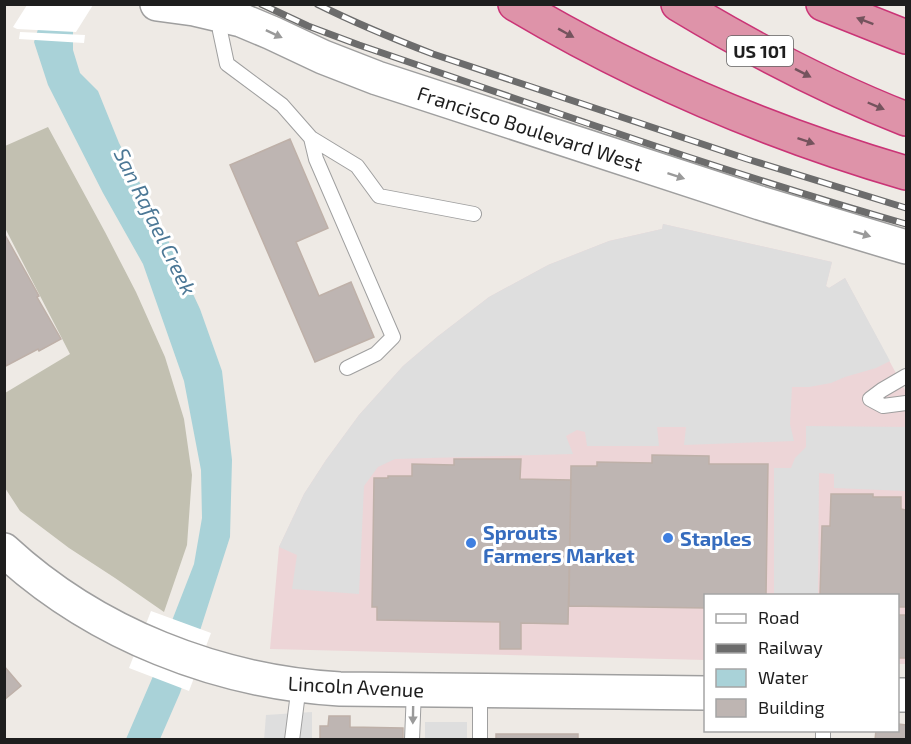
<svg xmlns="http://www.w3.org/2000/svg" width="911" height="744" font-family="'Exo 2',sans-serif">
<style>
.commercial{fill:#edd5d7}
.construction{fill:#c2c0b1}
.parking{fill:#dedede}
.water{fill:#a9d2d8}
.pier{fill:#fff}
.building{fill:#beb5b2;stroke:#beb0a8;stroke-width:1.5}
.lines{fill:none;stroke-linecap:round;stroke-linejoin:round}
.service-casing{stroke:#9f9f9f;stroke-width:16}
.tertiary-casing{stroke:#9f9f9f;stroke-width:36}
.motorway-casing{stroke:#ca3476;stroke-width:36}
.service{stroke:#fff;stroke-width:14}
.tertiary{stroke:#fff;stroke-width:33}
.motorway{stroke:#de93a9;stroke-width:33}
.rail-casing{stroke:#6c6c6c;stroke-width:7}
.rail{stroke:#fff;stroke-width:4.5;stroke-dasharray:14;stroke-linecap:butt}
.oneway{fill:#74535d}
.oneway2{fill:#9a9a9a}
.shop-dot{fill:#3f7fe0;stroke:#fff;stroke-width:2}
.labels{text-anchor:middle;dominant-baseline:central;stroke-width:6;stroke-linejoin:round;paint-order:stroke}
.shield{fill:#fff;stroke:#626262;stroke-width:1.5}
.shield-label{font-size:18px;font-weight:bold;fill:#1e1e1e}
.street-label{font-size:20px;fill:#1e1e1e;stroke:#fff}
.shop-label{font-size:20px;font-weight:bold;fill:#366cbe;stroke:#fff;text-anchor:start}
.water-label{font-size:21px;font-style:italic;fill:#4c7896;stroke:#fff}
</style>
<rect width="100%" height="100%" fill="#eeeae5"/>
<path class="commercial" d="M663 224 832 262 826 286 829 288 845 278 906 392V664H898V596H706L705 660 270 649 279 547 304 494 326 460 359 415 403 366 437 337 489 297 548 265 609 241 662 229Z"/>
<path class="construction" d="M48 127 105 232 136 292 165 357 184 419 192 475 187 545 164 612 115 578 69 548 20 511 5 488V393L70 354 5 228V146Z"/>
<path class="parking" d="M663 224 832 262 826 286 829 288 845 278 890 361 876 368 845 377 831 383 809 387H792L790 424 794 441 684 445 686 427H657L659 446H587L585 432 577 430 566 436 573 454 395 459 378 467 364 486 359 594 292 589 297 555 279 547 304 494 326 460 359 415 403 366 437 337 489 297 548 265 609 241 662 229Z
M806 426 906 427V491L834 488V474L819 473 818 595H774V468H791L795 458 806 447Z
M312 712V739L264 740 266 715Z
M425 722H467V739H425Z"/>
<path class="water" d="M44 10 73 14V50L80 73 98 91 119 143 154 210 200 309 222 371 232 460 230 537 180 693 160 739H126L160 660 173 618 194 564 202 518 201 470 184 381 143 264 103 193 48 85 34 42Z"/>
<path class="pier" d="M27 5V4L93 5 76 32 17 29 13 27Z
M20 32 85 35 84 43 19 39Z
M151 611 211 633 189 691 129 668Z"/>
<path class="building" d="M290 139 328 228 296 242 319 296 351 282 374 337 315 362 230 165Z
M4 233 39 296 37 297 61 339 39 351 38 349 4 367Z
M652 455 709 456V464H768L766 596H706V608L569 606 571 466H597V462L652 463Z
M454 459H521L520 479 571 480 568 624 521 623V649H500V622L377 620V607H372L374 478H388V476H412V464L454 465Z
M831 494H873V497H901V509L906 510V607H898V596H820L822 526H830Z
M898 615H906V658H898Z
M4 666 21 686 4 700Z
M329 716H350V727L403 728V740H320V726H328Z
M898 724 906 725V740H875L876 730H898Z
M496 734H578V740H496Z"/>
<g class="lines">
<defs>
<path id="service" d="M226 16 220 31 227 64 282 105 311 138 357 166 379 196 474 214
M311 138 316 159 393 337 376 354 347 368
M906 376 882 390 870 399 883 406 906 403
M292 740 299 685
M412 740 414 690
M480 740V691
M823 740V730"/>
<path id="tertiary" d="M157 4 194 9 241 20 272 33 323 57 377 78 760 203 906 247
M4 550C95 634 218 682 340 689L706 693
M898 695H906"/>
<path id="motorway" d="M515 4C638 77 769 133 906 173
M678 4C751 48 827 88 906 119
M823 4 906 37"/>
</defs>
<use href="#service" class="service-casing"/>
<use href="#tertiary" class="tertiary-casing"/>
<use href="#motorway" class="motorway-casing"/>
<use href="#service" class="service"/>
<use href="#tertiary" class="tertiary"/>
<use href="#motorway" class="motorway"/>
<defs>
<path id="rail" d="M261 4 308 26 359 45C541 107 722 172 906 224
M317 4C355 23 394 39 433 54L747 159 906 208"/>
</defs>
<use href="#rail" class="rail-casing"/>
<use href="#rail" class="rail"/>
</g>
<defs><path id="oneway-solid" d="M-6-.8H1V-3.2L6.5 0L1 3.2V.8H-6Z" transform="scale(1.5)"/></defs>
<g class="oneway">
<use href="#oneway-solid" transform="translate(865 21) rotate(-159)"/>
<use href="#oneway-solid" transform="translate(566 33) rotate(29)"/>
<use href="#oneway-solid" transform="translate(803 73) rotate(27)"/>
<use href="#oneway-solid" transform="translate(876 106) rotate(23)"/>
<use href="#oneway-solid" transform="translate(806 141) rotate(19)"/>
</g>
<g class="oneway2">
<use href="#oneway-solid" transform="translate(274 34) rotate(25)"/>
<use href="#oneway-solid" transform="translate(676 176) rotate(18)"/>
<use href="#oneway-solid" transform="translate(862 234) rotate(17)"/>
<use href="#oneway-solid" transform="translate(413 715) rotate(91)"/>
</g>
<g class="shop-dot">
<circle cx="668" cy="538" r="6"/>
<circle cx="471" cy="543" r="6"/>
</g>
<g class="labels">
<rect class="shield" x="727" y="36" width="66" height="30" rx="4.5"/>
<g class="shield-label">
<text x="760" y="51">US 101</text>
</g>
<g class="street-label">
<text transform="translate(530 128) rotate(18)">Francisco Boulevard West</text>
<text transform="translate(356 686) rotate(3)">Lincoln Avenue</text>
</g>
<g class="shop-label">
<text x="483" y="532">Sprouts<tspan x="483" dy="23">Farmers Market</tspan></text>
<text x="680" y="538">Staples</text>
</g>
<g class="water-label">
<text transform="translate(156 221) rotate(64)">San Rafael Creek</text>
</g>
</g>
<rect width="911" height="744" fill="none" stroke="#1e1e1e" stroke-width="12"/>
<rect x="704" y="594" width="195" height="138" fill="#ffffff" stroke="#a5a5a5" stroke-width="1.5"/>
<rect x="716" y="614" width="30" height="9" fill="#ffffff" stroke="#a5a5a5" stroke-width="1.5"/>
<text x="758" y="624" font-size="18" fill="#1e1e1e">Road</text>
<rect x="716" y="644" width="30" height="9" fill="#6c6c6c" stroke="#a5a5a5" stroke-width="1.5"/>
<text x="758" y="654" font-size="18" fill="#1e1e1e">Railway</text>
<rect x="716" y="669" width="30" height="18" fill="#a9d2d8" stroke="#a5a5a5" stroke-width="1.5"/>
<text x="758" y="684" font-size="18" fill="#1e1e1e">Water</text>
<rect x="716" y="699" width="30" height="18" fill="#beb5b2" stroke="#a5a5a5" stroke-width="1.5"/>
<text x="758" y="714" font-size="18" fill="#1e1e1e">Building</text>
</svg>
